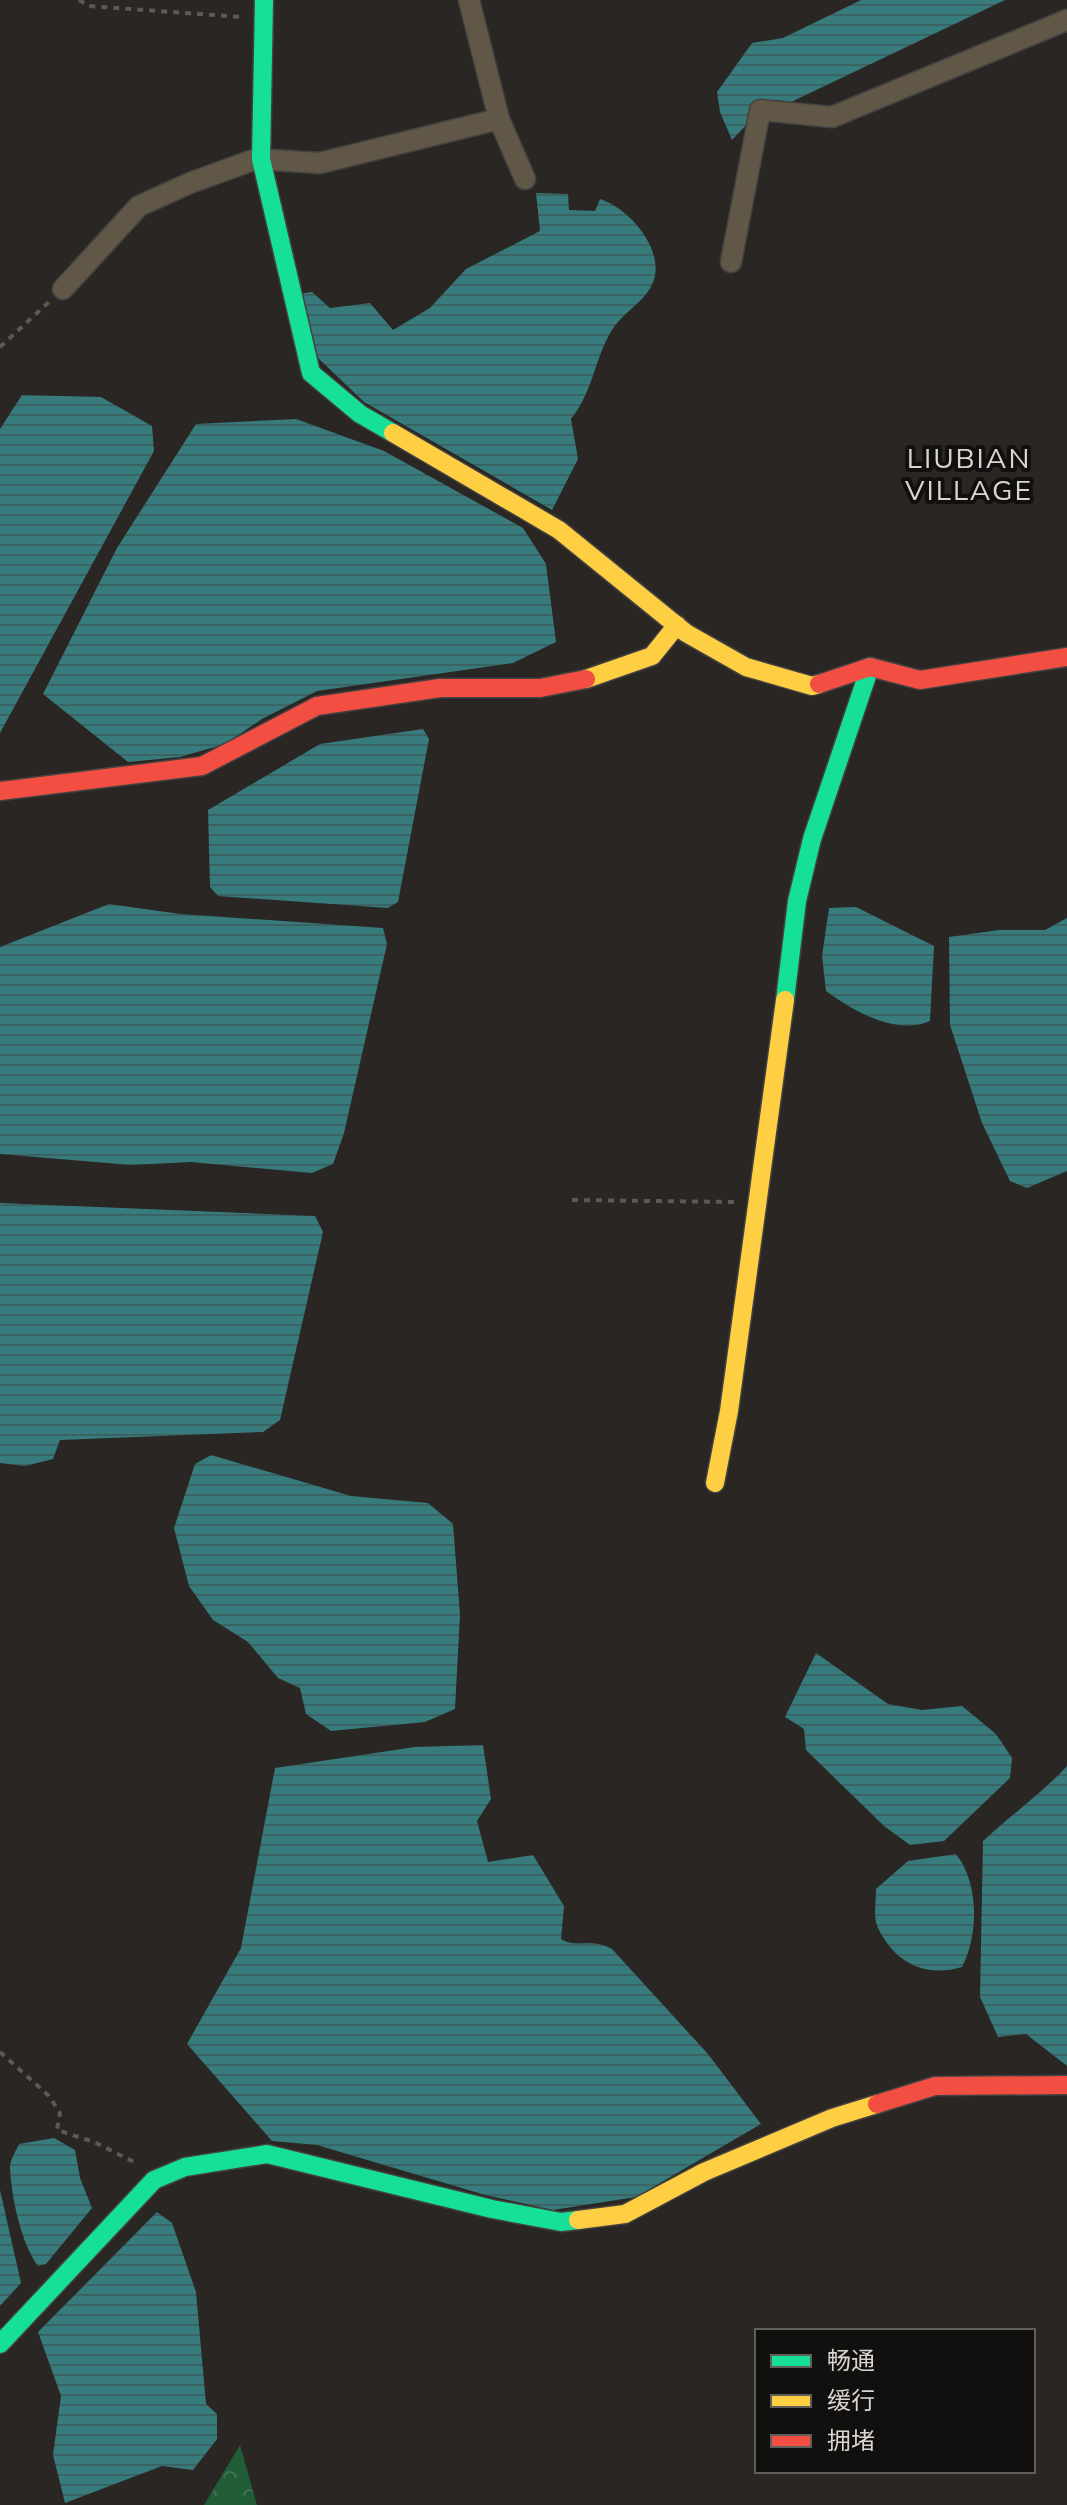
<svg xmlns="http://www.w3.org/2000/svg" width="1067" height="2505" font-family="Mulish,'Noto Sans SC',sans-serif">
<style>
.forest{fill:url(#forest-crowns)}
.water{fill:url(#water-rules)}
.lines{fill:none;stroke-linecap:round;stroke-linejoin:round}
.street-casing{stroke:#444241;stroke-width:23}
.fast-casing{stroke:#444241;stroke-width:21}
.slow-casing{stroke:#444241;stroke-width:21}
.jam-casing{stroke:#444241;stroke-width:21}
.path{stroke:#5f594f;stroke-width:4;stroke-dasharray:6 6;stroke-linecap:butt}
.street{stroke:#605747;stroke-width:20}
.fast{stroke:#16e098;stroke-width:18}
.slow{stroke:#ffcf43;stroke-width:18}
.jam{stroke:#f24e42;stroke-width:18}
.labels{text-anchor:middle;dominant-baseline:central;stroke-width:8;stroke-linejoin:round;paint-order:stroke}
.quarter-label{font-size:28px;letter-spacing:2px;fill:#d8d5d2;stroke:#12100e}
</style>
<defs>
<pattern id="forest-crowns" width="20" height="18" patternUnits="userSpaceOnUse" patternTransform="scale(2)"><rect width="20" height="18" fill="#205c35"/><path d="M2 6a3 3 0 1 1 6 0M12 15a3 3 0 1 1 6 0" fill="none" stroke="#407251"/></pattern>
<pattern id="water-rules" width="6" height="5" patternUnits="userSpaceOnUse" patternTransform="scale(2)"><rect width="6" height="5" fill="#377b7d"/><path d="M0 2.5h6" fill="none" stroke="#3b6364"/></pattern>
</defs>
<rect width="100%" height="100%" fill="#292624"/>
<path class="forest" d="M240 2445 257 2505H204Z"/>
<path class="water" d="M861 0H1005L791 102 777 100 754 106 749 122 732 140 720 112 717 92 752 43 783 38Z
M536 193 568 194 569 210 595 211 600 199C630 208 672 256 649 290 639 305 621 315 612 330 594 359 594 390 571 419L578 459 552 510 364 402 318 358 298 294 312 292 330 308 370 303 393 330 430 308 466 269 540 231Z
M22 395 101 397 152 426 154 451 0 733V429Z
M296 419 384 451 523 528 546 564 556 642 513 663 317 691 262 719 225 744 180 757 128 762 43 694 117 548 196 424Z
M423 729 429 739 398 902 388 908 218 896 210 887 208 810 320 744Z
M109 904 180 914 383 928 387 944 344 1133 333 1164 312 1173 191 1162 131 1165 0 1154V947Z
M856 907 934 946 930 1021C897 1036 853 1011 826 991L822 956 829 908Z
M1067 918V1171L1027 1188 1010 1181 982 1123 950 1025 949 937 999 930H1045Z
M0 1203 315 1216 323 1232 280 1420 263 1432 60 1440 53 1459 25 1466 0 1463Z
M211 1455 351 1496 428 1503 453 1524 460 1615 455 1709 425 1722 331 1731 306 1714 300 1688 278 1678 248 1642 213 1620 189 1586 174 1528 195 1464Z
M816 1653 888 1704 922 1710 962 1706 996 1734 1012 1758 1010 1778 944 1841 910 1845 884 1826 806 1750 804 1729 785 1717Z
M483 1745 491 1799 477 1821 488 1862 533 1855 564 1906 561 1939C576 1949 591 1937 612 1949L708 2054 761 2124 636 2197 553 2210 485 2195 317 2145 272 2141 187 2044 241 1948 275 1768 415 1747Z
M1067 1766V2066L1026 2034 998 2037 980 1997 983 1841C1011 1815 1041 1794 1067 1766Z
M956 1854C979 1883 979 1934 962 1967 925 1978 895 1963 878 1928 873 1918 876 1901 876 1889L908 1861Z
M54 2138 75 2150 80 2178 92 2208 46 2264 38 2266C21 2243 11 2196 10 2167 10 2160 16 2151 19 2144Z
M0 2190 21 2283 0 2306Z
M157 2212 172 2223 196 2292 206 2404 217 2414V2439L193 2470 162 2466 65 2503 53 2455 61 2396 38 2332Z"/>
<g class="lines">
<defs>
<path id="street" d="M469 0 499 119 525 179
M731 262 760 110 832 117 1067 20
M63 289 139 206 190 183 256 159 320 163 499 119"/>
<path id="fast" d="M264 0 261 159 311 373 360 414 393 433
M785 1000 797 901 812 839 870 667
M0 2344 154 2180 185 2167 267 2154 492 2209 561 2222 578 2220"/>
<path id="slow" d="M393 433 559 530 686 633 746 667 812 686 819 684
M586 679 652 656 677 625
M715 1483 729 1411 785 1000
M578 2220 625 2214 704 2172 832 2118 877 2104"/>
<path id="jam" d="M819 684 870 667 920 680 1067 657
M0 791 202 766 317 706 440 688H540L586 679
M877 2104 935 2086 1067 2085"/>
</defs>
<use href="#street" class="street-casing"/>
<use href="#fast" class="fast-casing"/>
<use href="#slow" class="slow-casing"/>
<use href="#jam" class="jam-casing"/>
<path class="path" d="M79 0 89 6 241 17
M0 347 50 301
M572 1200 735 1202
M0 2052 49 2096 60 2113 57 2130 94 2142 138 2164"/>
<use href="#street" class="street"/>
<use href="#fast" class="fast"/>
<use href="#slow" class="slow"/>
<use href="#jam" class="jam"/>
</g>
<g class="labels">
<g class="quarter-label">
<text x="969" y="457">LIUBIAN<tspan x="969" dy="32">VILLAGE</tspan></text>
</g>
</g>
<rect x="755" y="2329" width="280" height="144" fill="#12100e" stroke="#615f5c" stroke-width="2"/>
<rect x="771" y="2355" width="40" height="12" fill="#16e098" stroke="#615f5c" stroke-width="2"/>
<text x="827" y="2369" font-size="24" fill="#d8d5d2">畅通</text>
<rect x="771" y="2395" width="40" height="12" fill="#ffcf43" stroke="#615f5c" stroke-width="2"/>
<text x="827" y="2409" font-size="24" fill="#d8d5d2">缓行</text>
<rect x="771" y="2435" width="40" height="12" fill="#f24e42" stroke="#615f5c" stroke-width="2"/>
<text x="827" y="2449" font-size="24" fill="#d8d5d2">拥堵</text>
</svg>
